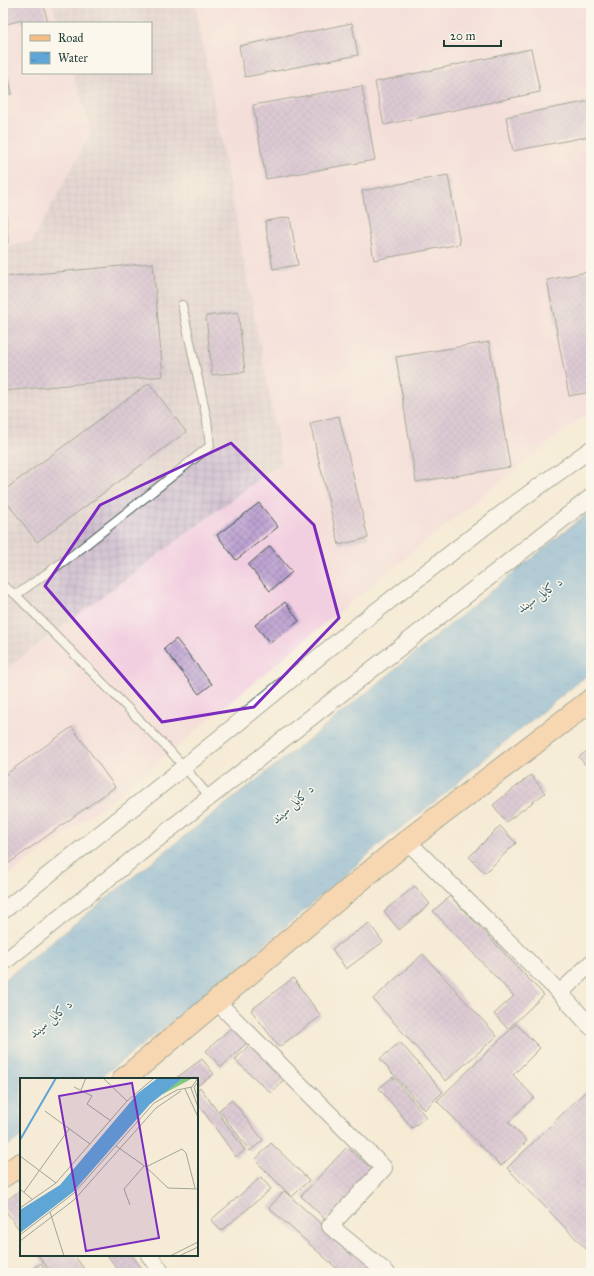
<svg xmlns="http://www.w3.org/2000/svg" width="594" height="1276" font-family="'IM FELL Great Primer',Amiri,serif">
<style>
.built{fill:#f2cfe0}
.industrial{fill:url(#industrial-grid)}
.water{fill:url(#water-ripples);stroke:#3f7184}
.building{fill:url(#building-cross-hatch)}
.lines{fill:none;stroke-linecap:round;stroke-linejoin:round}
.service-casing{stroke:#3f574c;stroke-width:10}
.minor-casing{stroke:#3f574c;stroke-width:18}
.primary-casing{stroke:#3f574c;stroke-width:24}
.service{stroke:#fff;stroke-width:8}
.minor{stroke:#fff;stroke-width:16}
.primary{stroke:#f6be87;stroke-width:22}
.marked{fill:none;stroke:#7b2cbf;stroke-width:3;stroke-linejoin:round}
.labels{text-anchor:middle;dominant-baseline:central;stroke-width:3;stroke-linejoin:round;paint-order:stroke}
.water-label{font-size:13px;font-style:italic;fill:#325c64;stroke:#fbf7ec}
.inset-river{fill:none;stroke:#5fa5d5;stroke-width:2}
.inset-road{fill:none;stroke:#9fa595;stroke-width:1}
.view{fill:#7b2cbf;fill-opacity:0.15;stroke:#7b2cbf;stroke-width:2}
.inset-edge{fill:none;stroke:#1f3d34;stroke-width:2}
</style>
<defs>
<pattern id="industrial-grid" width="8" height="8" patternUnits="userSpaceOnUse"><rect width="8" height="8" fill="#cfbdcf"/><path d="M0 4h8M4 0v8" fill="none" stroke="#b1a3b2"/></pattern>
<pattern id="water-ripples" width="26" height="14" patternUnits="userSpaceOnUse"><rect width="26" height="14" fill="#5fa5d5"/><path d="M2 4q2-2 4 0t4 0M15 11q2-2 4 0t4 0" fill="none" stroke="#4e88ae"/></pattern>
<pattern id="building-cross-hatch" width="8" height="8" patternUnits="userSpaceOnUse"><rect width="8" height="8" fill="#bca1d2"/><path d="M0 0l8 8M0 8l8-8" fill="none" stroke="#9884ab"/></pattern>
</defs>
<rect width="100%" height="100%" fill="#fbf7ec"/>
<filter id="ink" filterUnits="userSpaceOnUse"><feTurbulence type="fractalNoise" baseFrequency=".025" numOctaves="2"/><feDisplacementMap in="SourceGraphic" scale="8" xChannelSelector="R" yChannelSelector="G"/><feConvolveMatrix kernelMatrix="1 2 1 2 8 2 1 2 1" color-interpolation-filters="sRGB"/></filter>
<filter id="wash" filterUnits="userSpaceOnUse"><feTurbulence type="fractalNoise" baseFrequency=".012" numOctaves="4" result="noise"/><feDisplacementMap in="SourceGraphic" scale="16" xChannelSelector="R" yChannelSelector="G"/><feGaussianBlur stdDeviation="0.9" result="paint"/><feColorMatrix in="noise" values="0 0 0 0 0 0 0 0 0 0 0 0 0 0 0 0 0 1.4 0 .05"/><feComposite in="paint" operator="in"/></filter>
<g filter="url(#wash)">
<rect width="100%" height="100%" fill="#f5ebd6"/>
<path class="built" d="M3 3H52L58 23H23V73H73L92 131 31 243 3 246Z
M195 3H591V414L579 419 347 605 121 793 3 880V671L282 462Z"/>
<path class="industrial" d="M52 3H195L282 462 3 671V246L31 243 92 131 73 73H151V23H58Z"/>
<path class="water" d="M591 510V672L502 744 442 796 379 845 220 984 98 1079H21V1136L3 1150V981L167 850 322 729Z"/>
<g id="blocks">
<path class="building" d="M3 3H43L48 23H22V20L3 25Z
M352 23 358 55 245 77 239 46Z
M3 48 12 94 3 95Z
M531 49 540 92 384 125 375 82Z
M362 86 375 160 266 179 253 105Z
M590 101 591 136 513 151 506 117Z
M448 175 460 244 374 260 362 191Z
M3 214H6L8 243H3Z
M290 217 298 265 273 269 265 221Z
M153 263 163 376 3 391V277Z
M587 272 591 294V392L569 396 547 280Z
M238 312 245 372 212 375 206 316Z
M489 342 510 467 416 482 396 357Z
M149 383 186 432 37 542 3 497V491Z
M339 416 368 538 339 545 310 423Z
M259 503 278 527 236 560 217 535Z
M270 546 292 572 270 591 248 565Z
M285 602 299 621 270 643 255 625Z
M176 639 212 684 199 694 164 649Z
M72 727 115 787 5 866 3 863V776Z
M591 748V772L579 757Z
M531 775 545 793 506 822 493 805Z
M500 826 516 843 485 873 469 857Z
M415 886 430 904 399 930 384 911Z
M450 896 544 995 508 1029 494 1014 514 996 433 911Z
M369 923 383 942 346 969 332 949Z
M423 954 497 1036 446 1081 373 999Z
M293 978 321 1016 279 1047 251 1010Z
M516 1024 540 1048 513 1075 534 1097 508 1122 527 1141 501 1166 437 1101Z
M234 1025 249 1041 221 1067 206 1051Z
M252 1042 287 1076 271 1093 235 1060Z
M400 1042 443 1092 424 1110 380 1059Z
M202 1059 214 1074 197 1086V1079H175Z
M393 1077 426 1117 412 1128 379 1088Z
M591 1086V1254L507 1168Z
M200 1087 245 1150 236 1157 197 1102V1090Z
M232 1100 263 1140 250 1151 219 1110Z
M271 1143 309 1180 292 1197 255 1160Z
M347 1147 373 1170 326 1220 301 1196Z
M261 1177 271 1189 221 1231 211 1220Z
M21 1190V1232L3 1207V1203Z
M284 1191 377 1273H342L269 1208Z
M38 1255H74L87 1273H51Z
M107 1255H132L145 1273H121Z
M41 1263 47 1273H26Z"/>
</g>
</g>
<g filter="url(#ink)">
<use href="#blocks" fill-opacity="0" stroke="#3f574c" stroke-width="1"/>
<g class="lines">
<defs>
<path id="service" d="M3 586 16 595 171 752 210 797
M16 595 74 554 210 446 207 420 182 305"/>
<path id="minor" d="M407 841 560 993 591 1027
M3 911 184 767 348 633 509 508 591 449
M3 963 210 797 591 497
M560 993 591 963
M216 1001 384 1168 330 1226 387 1273
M149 1255 162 1273"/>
<path id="primary" d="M124 1079 407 841 591 700
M3 1176 21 1164"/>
</defs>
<use href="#service" class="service-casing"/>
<use href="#minor" class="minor-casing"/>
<use href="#primary" class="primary-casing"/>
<use href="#service" class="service"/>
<use href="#minor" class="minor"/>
<use href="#primary" class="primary"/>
</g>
</g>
<path d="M0 0H594V1276H0ZM231 443 314 525 339 618 254 707 162 722 45 586 100 505Z" fill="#f5ebd6" fill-opacity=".55" fill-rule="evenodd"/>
<path class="marked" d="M231 443 314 525 339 618 254 707 162 722 45 586 100 505Z"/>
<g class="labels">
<g class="water-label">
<text transform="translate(540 595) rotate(-35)">د کابل سيند</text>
<text transform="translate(293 804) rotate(-42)">د کابل سيند</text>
<text transform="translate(51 1019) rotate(-40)">د کابل سيند</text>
</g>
</g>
<g transform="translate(20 1078)">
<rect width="178" height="178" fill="#f5ebd6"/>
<path d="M163 0H173L143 16V15Z" fill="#7fc681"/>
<path d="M138 0H163L130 26 53 114 0 155V132L40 107 118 15Z" fill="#5fa5d5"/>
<path class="inset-river" d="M0 62 36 0"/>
<path class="inset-road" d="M83 0 107 23M178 0 171 10 178 29M178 4 174 9 178 22M54 9 72 18 67 26 91 43M165 11 178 39M61 12 66 0M25 33 70 66M96 68 126 89 148 110 178 111M0 78 36 105M126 89 162 71 166 75 175 110M0 111 13 122M4 114 49 51M110 127 104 111 124 88M0 130 36 105 107 23 134 0M30 134 44 178M0 157 54 115 134 25 157 12 172 9M0 163 54 122 136 30 161 13M150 178 178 164M159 178 178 169"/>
<path class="view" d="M112 5 139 160 66 173 39 18Z"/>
<rect width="178" height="178" class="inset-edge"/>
</g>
<rect width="594" height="1276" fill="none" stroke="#fbf7ec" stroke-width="16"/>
<rect x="22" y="22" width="130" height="52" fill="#fbf7ec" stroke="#a3ada2"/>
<rect x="30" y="35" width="20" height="6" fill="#f6be87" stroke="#a3ada2"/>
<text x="58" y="42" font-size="12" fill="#1f3d34">Road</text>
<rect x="30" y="52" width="20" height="12" fill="url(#water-ripples)" stroke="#a3ada2"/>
<text x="58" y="62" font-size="12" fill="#1f3d34">Water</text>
<path d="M444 40v6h57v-6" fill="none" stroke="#1f3d34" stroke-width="2"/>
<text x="450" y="40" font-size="12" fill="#1f3d34" stroke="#fbf7ec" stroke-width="3" paint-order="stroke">20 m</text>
</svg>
